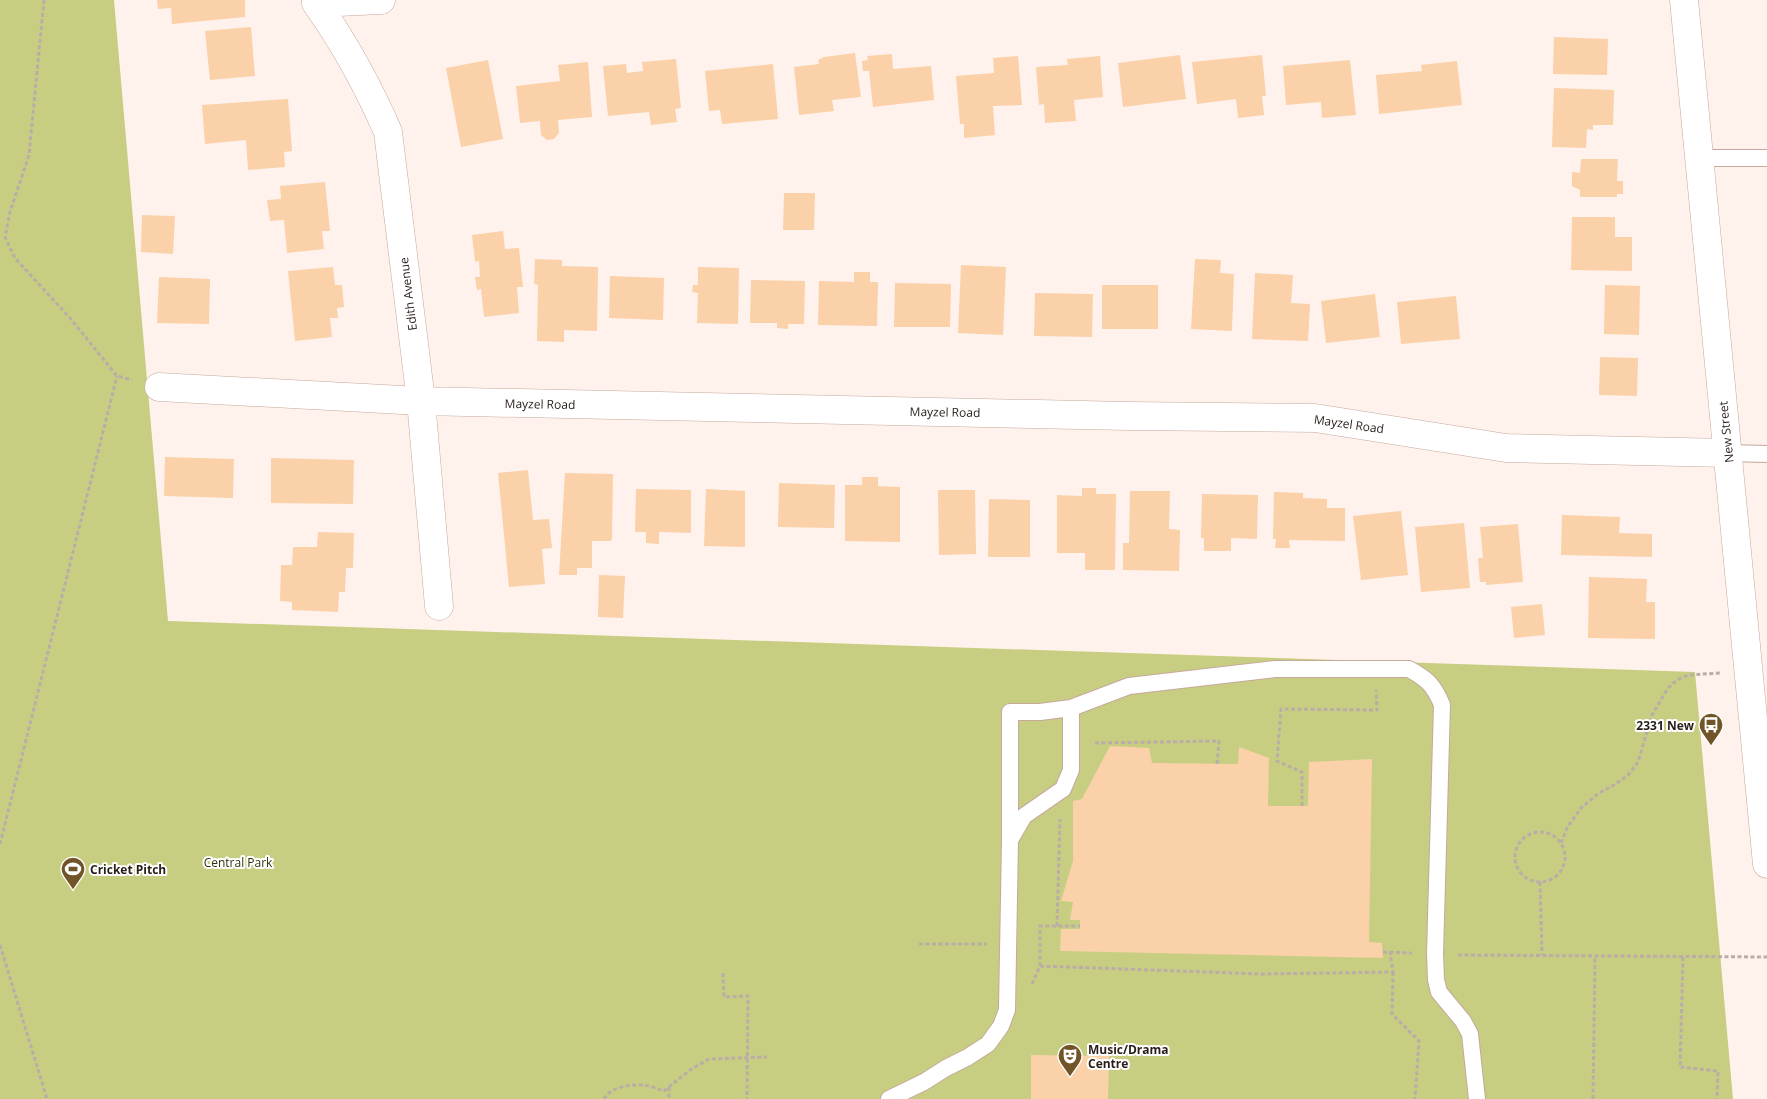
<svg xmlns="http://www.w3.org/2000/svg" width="1767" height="1099" font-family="'Open Sans',sans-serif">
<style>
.green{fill:#c8ce81}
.building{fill:#fad1a9}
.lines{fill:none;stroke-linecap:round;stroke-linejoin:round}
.service-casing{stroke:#c6a89c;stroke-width:18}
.minor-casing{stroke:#c6a89c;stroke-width:29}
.secondary-casing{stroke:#c6a89c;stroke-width:29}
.path{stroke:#baada8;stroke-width:3;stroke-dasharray:4 2.5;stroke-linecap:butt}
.service{stroke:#fff;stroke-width:16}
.minor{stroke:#fff;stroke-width:28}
.secondary{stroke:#fff;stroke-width:28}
.labels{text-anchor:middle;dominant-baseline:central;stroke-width:4;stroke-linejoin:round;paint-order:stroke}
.street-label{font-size:12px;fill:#281d18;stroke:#fff}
.poi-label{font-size:12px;font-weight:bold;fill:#281d18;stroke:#fff;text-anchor:start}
.park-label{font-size:12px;fill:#31330c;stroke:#fff}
</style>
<rect width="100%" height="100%" fill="#fff2ec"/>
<path class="green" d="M0 0H114L168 621 1695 672 1733 1099H0Z"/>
<path class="building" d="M157 0H245V17L172 24 171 8 158 9Z
M251 27 255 76 210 80 205 31Z
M1554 37 1608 39 1607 75 1553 74Z
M855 53 861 97 832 100 834 111 799 115 794 67 819 64 818 60 824 57Z
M892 54 893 69 931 66 934 100 873 107 869 71H863L862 61 868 60 867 56Z
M1180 55 1186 99 1123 107 1118 63Z
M1262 55 1266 96H1262L1264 115 1238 118 1236 99 1197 104 1192 62Z
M1018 56 1022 105 993 106 995 135 964 138V124H960L956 76 994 73 993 58Z
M1100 56 1103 97 1074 100 1076 121 1045 123 1044 104 1039 105 1036 67 1068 65 1067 59Z
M676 59 681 108 675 109 677 122 651 125 649 112 608 116 603 66 626 64 627 73 643 71 642 62Z
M488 60 503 139 461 147 446 68Z
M1350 60 1356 115 1322 118 1321 102 1286 105 1283 66Z
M1457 61 1462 105 1379 114 1376 75 1422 71 1421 65Z
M588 62 592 117 558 120 559 133 554 139 547 140 541 135 540 121 520 123 516 86 560 81 558 65Z
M773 64 778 119 722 124 720 110 709 111 705 71Z
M1554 88 1614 90 1613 125H1593V130L1587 129 1586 148 1552 147Z
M288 99 292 151 284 152 285 167 248 170 246 140 205 144 202 105Z
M1581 159H1618L1617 181H1623V194H1617V197H1580V190L1572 186V172L1580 173Z
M325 182 330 231H322L324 249 287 253 284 220 270 221 267 200 281 199 280 186Z
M784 193H815L814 230H783Z
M142 215 175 216 173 254 141 252Z
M1572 217H1615V237H1632V271L1571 270Z
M503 231 505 249 519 248 523 287H517L519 313 484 317 481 289 477 290 475 277H480L479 261 475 262 472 235Z
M535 259 562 260V266L598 267 597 331 564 330V342L537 341 538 285 534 284Z
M1195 259 1221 260 1220 273 1234 274 1232 331 1191 329Z
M961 265 1006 267 1003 335 958 333Z
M333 267 335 285H342L344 307 337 308 338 318H330L332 337 295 341 288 271Z
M698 267 739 268 738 324 697 323 698 293 692 292 693 285H698Z
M854 272H870V282H878L877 326 818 325 819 281 854 282Z
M1255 273 1293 275 1291 303 1310 304 1308 341 1252 339Z
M610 276 664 278 663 320 609 318Z
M159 277 210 279 209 324 157 323Z
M751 280 805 281 804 324H788V329L777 328V323H750Z
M895 283 951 284 950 327H894Z
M1102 285H1158V329H1102Z
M1605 285 1640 286 1639 335 1604 334Z
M1035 293 1093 294 1092 337 1034 336Z
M1375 294 1380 337 1326 343 1321 301Z
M1456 296 1460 339 1401 344 1397 302Z
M1600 357 1638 358 1637 396 1599 395Z
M165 457 234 459 233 498 164 496Z
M271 458 354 460 353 504 271 503Z
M528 470 533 520 549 519 552 548 542 549 545 584 509 587 498 473Z
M565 473 613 474 612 539 610 541H592V568H577V575H559Z
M862 477H878V486L900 487V542L845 541V485H862Z
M779 483 835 485 834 528 778 527Z
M1082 488H1096V494H1116L1115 570H1085V553H1057V495L1082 496Z
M636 489 691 490V533L659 532V544L646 543V532H635Z
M706 489 745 491V547L704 546Z
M938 490H975L976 554 939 555Z
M1130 491H1170L1169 529 1180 530 1179 571 1123 570V543H1129Z
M1274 492 1303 493V498L1327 499V508H1345V541L1289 540 1290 548H1275L1276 539H1273Z
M1202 494 1258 495 1257 539 1231 538V551H1204V538H1201Z
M989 499 1030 500V557H988Z
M1401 511 1408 575 1361 580 1353 516Z
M1562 515 1620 517 1619 533 1652 534V557L1561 555Z
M1464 523 1470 588 1421 592 1415 527Z
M1518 524 1523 582 1486 585V582H1480L1478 558H1483L1480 527Z
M318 532 354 533 353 568H346L345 592H339L338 612 292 610V602L280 601 281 565H292L293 547H317Z
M599 575 625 576 623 618 598 617Z
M1589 577 1647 579 1646 602H1655V639L1588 638Z
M1542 604 1545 635 1514 638 1511 607Z
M1110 746 1149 748 1152 763 1238 764 1239 747 1269 758 1268 806H1308L1309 762 1372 759 1369 942 1382 943 1383 958 1060 951 1061 929H1080V920H1070L1073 902 1061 901 1073 861V801L1082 799Z
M1031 1055 1109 1056 1108 1099H1031Z"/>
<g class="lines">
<defs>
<path id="service" d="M1699 158H1767
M1728 453 1767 454
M1010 840V712H1040L1071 708 1129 686 1275 669H1409C1427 679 1434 685 1442 705L1435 954 1436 980 1439 992 1463 1021 1470 1034 1477 1099
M889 1099 924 1082 946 1068 968 1057 988 1044 1001 1026 1007 1010 1010 840 1024 816 1063 789 1071 770V708"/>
<path id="minor" d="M316 0V3C345 44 368 86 388 132L421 401 439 606
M316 3 381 0
M159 387 421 401 1128 416 1315 418 1506 448 1728 453"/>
<path id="secondary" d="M1684 0 1767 864"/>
</defs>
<use href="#service" class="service-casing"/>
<use href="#minor" class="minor-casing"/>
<use href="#secondary" class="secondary-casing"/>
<path class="path" d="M44 0 29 155 10 212 5 237 15 258 70 318 117 376 132 380
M1095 743 1219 741 1217 764
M1302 806V772L1277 761 1281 709 1377 710 1376 690
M1515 857a25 25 0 1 1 50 0a25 25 0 1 1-50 0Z
M1561 843 1567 828 1581 808 1599 793 1614 785 1628 775 1638 762 1652 715 1668 688 1677 680 1688 675 1721 673
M0 844 117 376
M1540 882 1542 955
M1057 926 1060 819
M919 944H987
M0 945 47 1099
M1383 952 1412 953
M1458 955 1767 957
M1683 957 1680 1067 1718 1071 1717 1099
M1040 966 1262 974 1393 972 1390 952
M1393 972 1392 1014 1419 1041 1415 1099
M723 973 724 997 748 996 747 1099
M1032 984 1040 966V926H1080
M669 1087V1099
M604 1099C610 1087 631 1084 644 1085 651 1086 658 1089 664 1091L690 1070 709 1059 767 1057
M1593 1099 1595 956"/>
<use href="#service" class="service"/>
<use href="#minor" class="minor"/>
<use href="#secondary" class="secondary"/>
</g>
<defs>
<symbol id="bus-pin" viewBox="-11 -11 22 30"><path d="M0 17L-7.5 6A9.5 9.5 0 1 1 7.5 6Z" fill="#715428" stroke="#fff"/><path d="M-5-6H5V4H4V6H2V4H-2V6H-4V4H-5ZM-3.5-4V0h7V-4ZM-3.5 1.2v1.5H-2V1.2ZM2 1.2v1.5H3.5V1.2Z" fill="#fff"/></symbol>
<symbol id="stadium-pin" viewBox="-11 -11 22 30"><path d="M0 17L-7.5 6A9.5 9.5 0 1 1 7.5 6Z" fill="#715428" stroke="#fff"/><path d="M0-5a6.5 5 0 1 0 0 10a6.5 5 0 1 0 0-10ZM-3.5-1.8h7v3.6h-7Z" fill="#fff"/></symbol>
<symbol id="theatre-pin" viewBox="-11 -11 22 30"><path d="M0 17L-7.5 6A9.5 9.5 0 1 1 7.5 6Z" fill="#715428" stroke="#fff"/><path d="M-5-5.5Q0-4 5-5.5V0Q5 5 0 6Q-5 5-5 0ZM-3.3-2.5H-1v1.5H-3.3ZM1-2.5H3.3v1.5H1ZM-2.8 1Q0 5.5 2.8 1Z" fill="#fff"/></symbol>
</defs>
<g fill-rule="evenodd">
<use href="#bus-pin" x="1697" y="711" width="28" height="38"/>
<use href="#stadium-pin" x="59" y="855" width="28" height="38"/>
<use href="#theatre-pin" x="1056" y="1042" width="28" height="38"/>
</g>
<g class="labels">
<g class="street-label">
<text transform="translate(408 294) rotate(-97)">Edith Avenue</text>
<text transform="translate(540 404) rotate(1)">Mayzel Road</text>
<text transform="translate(945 412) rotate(1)">Mayzel Road</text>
<text transform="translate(1349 424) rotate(8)">Mayzel Road</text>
<text transform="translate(1726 432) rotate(-96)">New Street</text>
</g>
<g class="poi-label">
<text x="1694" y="725" text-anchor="end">2331 New</text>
<text x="90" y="869">Cricket Pitch</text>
<text x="1088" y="1049">Music/Drama<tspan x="1088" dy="14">Centre</tspan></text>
</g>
<g class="park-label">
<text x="238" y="862">Central Park</text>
</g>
</g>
</svg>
